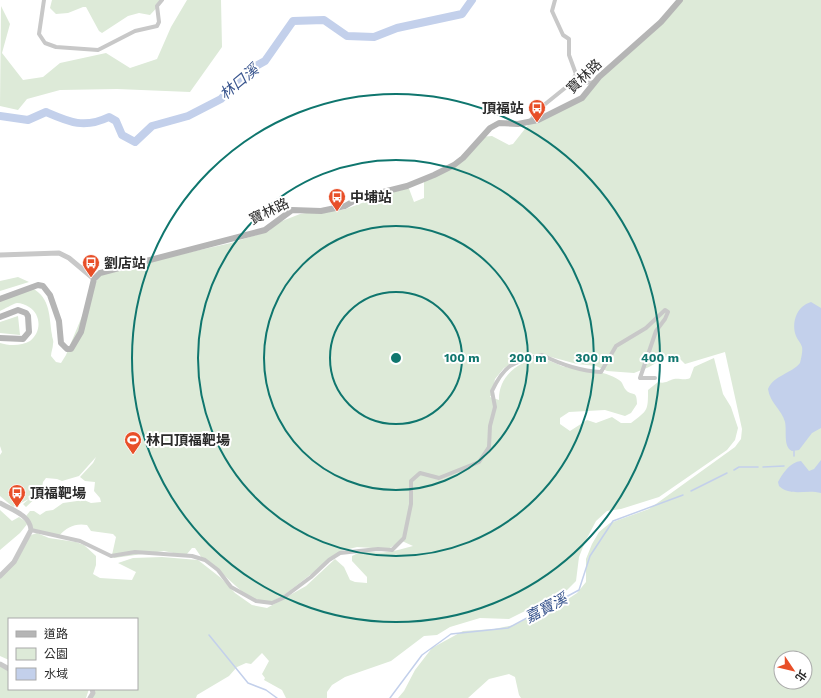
<svg xmlns="http://www.w3.org/2000/svg" width="821" height="698" font-family="'Work Sans','Noto Sans TC',sans-serif">
<style>
.green{fill:#ddead8;fill-rule:evenodd}
.water{fill:#c3d0eb}
.lines{fill:none;stroke-linecap:round;stroke-linejoin:round}
.stream{stroke:#c3d0eb;stroke-width:1.5}
.river{stroke:#c3d0eb;stroke-width:8}
.minor{stroke:#c8c8c8;stroke-width:4}
.tertiary{stroke:#c8c8c8;stroke-width:5}
.secondary{stroke:#b5b5b5;stroke-width:6}
.ring{fill:none;stroke:#0f766e;stroke-width:2}
.labels{text-anchor:middle;dominant-baseline:central;stroke-width:4;stroke-linejoin:round;paint-order:stroke}
.street-label{font-size:14px;fill:#2b2b2b;stroke:#fff}
.poi-label{font-size:14px;font-weight:bold;fill:#2b2b2b;stroke:#fff;text-anchor:start}
.water-label{font-size:15px;font-style:italic;fill:#39558e;stroke:#fff}
.centre{fill:#0f766e;stroke:#fff;stroke-width:2}
.ring-label{font-size:12px;text-anchor:middle;font-weight:bold;fill:#0f766e;stroke:#fff;stroke-width:4;stroke-linejoin:round;paint-order:stroke}
</style>
<rect width="100%" height="100%" fill="#fff"/>
<path class="green" d="M52 0H164L150 15 139 13 128 16 102 33 99 31 86 7H83L68 13 56 14 50 8Z
M187 0H221L222 47 190 92 117 89 60 90 27 99 18 110 0 106 1 6 10 24 2 53 23 80 43 77 60 63 106 53 130 68 157 59 171 27Z
M683 0H821V698H521L519 695 515 677 509 674 489 679 468 698H398L404 691 415 670 432 648 463 631 494 629 514 625 544 610 556 607 577 593 586 582V559L592 544 599 532 610 523 649 509 735 447 741 439 742 429 725 352 685 364 677 356 670 355 649 367 634 373 607 371 596 366 577 364 540 354 528 355 504 368 495 379 492 394 490 397 499 400C498 375 523 356 546 360 553 361 559 366 566 367 583 371 605 370 619 380 623 382 623 387 626 390 632 397 637 389 637 404L631 413 625 416 605 410 569 412 560 418V424L570 431 587 420 596 423 612 417 621 423H631C648 410 648 411 648 390L658 382C665 384 667 381 674 379 680 378 684 381 690 378L694 367 714 358 723 394 731 407 738 428 735 440 727 450 659 497 621 509 607 511 596 521 585 542 579 557 576 581 567 590 549 602 537 605 509 619 480 618 450 627 437 635 424 636 391 661 345 677 332 685 327 692V698H286L282 690 264 680 265 678 262 674 269 661 262 653 251 664 246 663 237 667 229 676 197 695 196 698H91L94 689H137V619H9V660L0 656V577L31 535 37 533 49 538 76 542 84 545 96 556V565L93 574 100 578 132 580 136 572 118 563 133 558 162 557 198 560 221 578 235 593 252 605 267 608 306 586 335 559 344 567 350 580 355 582 367 583V577L352 561V556C364 549 374 554 387 552 396 551 404 548 413 546L402 541 388 549 357 547 341 551 283 596 269 603 248 597 226 577 204 561 195 548H192L187 554 183 555 164 551 114 558 112 555 116 537 113 534 91 531 87 525C75 523 67 527 59 536L34 530 26 516 30 511H34L40 515 46 511 53 510 63 503 84 500 91 503 101 502 100 498 94 491 95 482 85 481 80 477 93 463 96 457 79 476 62 481 57 479 46 478 43 482 41 493 26 507 23 504 29 499 13 507 0 496V455L2 452 0 446V343C9 346 22 346 30 341 42 332 41 314 29 307 26 305 21 303 17 303 12 304 5 309 0 311V300L32 288C51 298 49 317 52 335 52 338 54 340 53 344 53 348 51 352 51 356L56 362 61 363 66 355 99 275 119 268 231 243 269 231 277 223 300 214 319 211 343 210 408 186 414 202 424 198V178C449 168 462 157 480 137L492 136 509 145 513 144 528 125 580 98 660 24ZM781 658H805V682H781Z
M18 277 29 282 0 291V281Z
M18 316 20 335 0 333V322Z
M0 510 12 521 19 517 28 523 20 533 0 550Z
M0 664 9 668V689H89L86 698H0Z"/>
<path class="water" d="M811 302 821 308V428L812 433 799 450 792 451C783 447 787 431 785 422 782 410 770 403 768 389 774 375 791 374 800 363 801 359 803 351 802 347 801 343 797 339 796 336 791 322 797 306 811 302Z
M821 460V493C806 489 791 497 779 486L778 482C783 473 790 462 801 461L809 471 814 469Z"/>
<g class="lines">
<path class="stream" d="M794 456V450
M763 467 784 466
M734 470 739 467H758
M691 491 727 473
M209 635 248 683 266 690 277 698
M390 698 422 655 451 634 508 628 579 590 590 556 613 521 683 495"/>
<path class="river" d="M0 116 28 120 46 112C69 122 84 129 109 117L116 121 122 135 135 142 152 126 188 116 221 99 249 70 265 61 293 21 324 20 347 36 374 37 397 28 462 14 472 0"/>
<path class="minor" d="M44 0 39 34 45 43 56 47 98 50 135 31 157 26 159 22 157 6 162 0
M571 84 595 82
M529 122 544 105 570 84 576 74 569 55V39L563 35 552 11 555 0
M31 530 80 541 111 556 135 552 192 556 205 560 218 570 231 587 256 601 272 603 283 598 311 577 329 560 340 553 378 549 392 550 404 538 411 504V481L420 473 439 478 479 462 489 447 490 426 495 407 492 391C505 363 514 362 542 355 560 364 580 371 601 372L616 346 646 328 665 310 668 312 665 319 656 331 640 378H655"/>
<path class="tertiary" d="M0 255 59 253 69 258 94 279
M0 503C12 510 30 515 31 530L14 562 0 576
M0 664 9 669
M90 698 93 693 92 689"/>
<path class="secondary" d="M0 299 38 285 43 286 50 295 59 321 61 343 67 349H71L81 332 94 279 100 273 265 230 292 210 321 211 345 206 359 198 407 186 434 175 454 165 463 158 490 128 499 123 518 124 538 120 582 98 599 77 661 22 680 0
M0 317 18 310 26 313 28 316 29 332 23 339 0 338"/>
</g>
<g class="ring">
<circle cx="396" cy="358" r="66"/>
<circle cx="396" cy="358" r="132"/>
<circle cx="396" cy="358" r="198"/>
<circle cx="396" cy="358" r="264"/>
</g>
<defs>
<symbol id="bus-pin" viewBox="-11 -11 22 30"><path d="M0 17L-7.5 6A9.5 9.5 0 1 1 7.5 6Z" fill="#e84f28" stroke="#fff"/><path d="M-5-6H5V4H4V6H2V4H-2V6H-4V4H-5ZM-3.5-4V0h7V-4ZM-3.5 1.2v1.5H-2V1.2ZM2 1.2v1.5H3.5V1.2Z" fill="#fff"/></symbol>
<symbol id="stadium-pin" viewBox="-11 -11 22 30"><path d="M0 17L-7.5 6A9.5 9.5 0 1 1 7.5 6Z" fill="#e84f28" stroke="#fff"/><path d="M0-5a6.5 5 0 1 0 0 10a6.5 5 0 1 0 0-10ZM-3.5-1.8h7v3.6h-7Z" fill="#fff"/></symbol>
</defs>
<g fill-rule="evenodd">
<use href="#bus-pin" x="527" y="98" width="20" height="27"/>
<use href="#bus-pin" x="327" y="187" width="20" height="27"/>
<use href="#bus-pin" x="81" y="253" width="20" height="27"/>
<use href="#stadium-pin" x="123" y="430" width="20" height="27"/>
<use href="#bus-pin" x="7" y="483" width="20" height="27"/>
</g>
<g class="labels">
<g class="street-label">
<text transform="translate(584 76) rotate(-44)">寶林路</text>
<text transform="translate(269 211) rotate(-26)">寶林路</text>
</g>
<g class="poi-label">
<text x="524" y="108" text-anchor="end">頂福站</text>
<text x="350" y="197">中埔站</text>
<text x="104" y="263">劉店站</text>
<text x="146" y="440">林口頂福靶場</text>
<text x="30" y="493">頂福靶場</text>
</g>
<g class="water-label">
<text transform="translate(239 82) rotate(-40)">林口溪</text>
<text transform="translate(546 608) rotate(-28)">嘉寶溪</text>
</g>
</g>
<circle cx="396" cy="358" r="6" class="centre"/>
<g class="ring-label">
<text x="462" y="362">100 m</text>
<text x="528" y="362">200 m</text>
<text x="594" y="362">300 m</text>
<text x="660" y="362">400 m</text>
</g>
<rect x="8" y="618" width="130" height="72" fill="#ffffff" stroke="#aaaaaa"/>
<rect x="16" y="631" width="20" height="6" fill="#b5b5b5" stroke="#aaaaaa"/>
<text x="44" y="638" font-size="12" fill="#2b2b2b">道路</text>
<rect x="16" y="648" width="20" height="12" fill="#ddead8" stroke="#aaaaaa"/>
<text x="44" y="658" font-size="12" fill="#2b2b2b">公園</text>
<rect x="16" y="668" width="20" height="12" fill="#c3d0eb" stroke="#aaaaaa"/>
<text x="44" y="678" font-size="12" fill="#2b2b2b">水域</text>
<g transform="translate(793 670) rotate(125)"><circle r="19" fill="#ffffff" stroke="#aaaaaa"/>
<path d="M0-3L7 15L0 10L-7 15Z" fill="#e84f28"/>
<text y="-6" font-size="11" font-weight="bold" text-anchor="middle" fill="#2b2b2b">北</text>
</g>
</svg>
